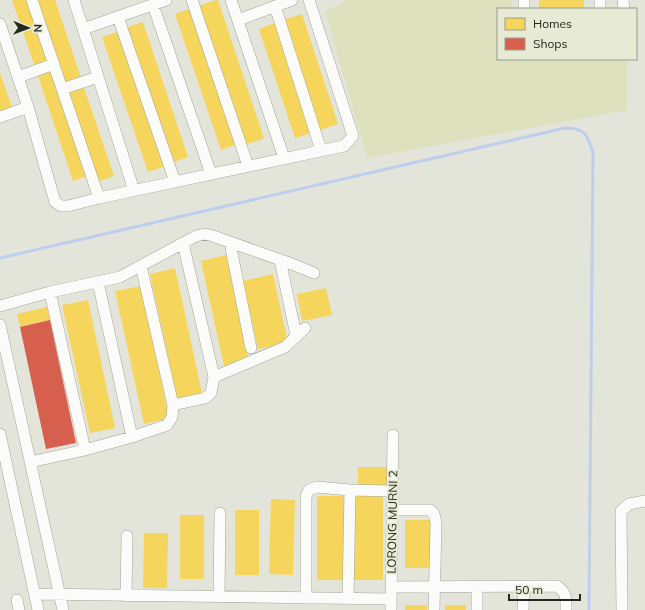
<svg xmlns="http://www.w3.org/2000/svg" width="645" height="610" font-family="Mulish,sans-serif">
<style>
.green{fill:#dde1be}
.homes{fill:#f6d55c}
.shops{fill:#d6604d}
.lines{fill:none;stroke-linecap:round;stroke-linejoin:round}
.stream{stroke:#c0ceed;stroke-width:3}
.minor-casing{stroke:#a2a39a;stroke-width:12}
.minor{stroke:#fbfbf9;stroke-width:11}
.labels{text-anchor:middle;dominant-baseline:central;stroke-width:4;stroke-linejoin:round;paint-order:stroke}
.street-label{font-size:12px;fill:#26271f;stroke:#e7ead5}
</style>
<rect width="100%" height="100%" fill="#e4e5da"/>
<path class="green" d="M348 0H512V9H498V59H627V110L367 158 325 11Z"/>
<path class="homes" d="M12 0H31L52 62 35 67Z
M36 0H55L81 78 64 84Z
M216 0H218L264 138 245 145 198 6Z
M539 0H584V9H539Z
M192 8 237 144 221 150 175 14Z
M302 14 338 124 320 130 283 20Z
M143 22 188 157 171 163 125 28Z
M277 22 314 132 295 138 259 29Z
M120 31 165 166 148 172 102 37Z
M54 67 90 175 73 181 37 73Z
M0 73 12 107 0 111Z
M83 85 114 176 97 182 66 91Z
M226 255 249 361 224 366 201 261Z
M175 268 202 393 177 398 150 274Z
M273 274 288 343 258 349 243 281Z
M141 286 169 418 144 424 115 291Z
M326 288 332 315 302 321 297 294Z
M88 300 115 428 90 433 62 305Z
M47 307 50 320 20 327 17 314Z
M358 467H387V487H358Z
M354 495H383V580H354Z
M317 496H346V580H317Z
M271 499 295 500 293 575 269 574Z
M235 510H259V575H235Z
M180 515H204V579H180Z
M405 520H430V568H405Z
M144 533H168L167 588H143Z
M405 605H427V610H405Z
M445 605H466V610H445Z"/>
<path class="shops" d="M50 320 76 443 46 449 20 327Z"/>
<g class="lines">
<path class="stream" d="M0 258 565 128C585 128 588 135 593 153L589 610"/>
<defs>
<path id="minor" d="M32 0 99 198
M74 0 134 191
M192 0 248 166
M231 0 284 158
M524 0V9
M600 0V9
M623 0 624 9
M153 5 211 174
M275 6 321 150
M118 17 175 182
M238 20 292 0
M0 24 28 107 55 202 61 206H68L99 198 344 146 353 136 309 0
M83 29 166 0
M18 77 54 64
M62 89 98 77
M0 117 28 107
M183 243 214 377
M230 243 251 348
M280 260 296 335
M141 266 173 405
M98 282 132 437
M50 292 85 450
M0 306 50 292 120 277 196 236 205 234 213 236 292 264 314 273
M0 325 63 610
M0 434 38 610
M30 462 85 450 132 437 167 425 172 417 173 405 205 398 211 393 214 377 285 347 305 328
M392 510H430L434 514 436 523 434 610
M391 587 557 586C567 593 566 598 566 610
M35 594 391 599
M126 596 127 536
M219 597 220 513
M306 598V496L309 490 317 487 350 490 392 491
M348 599 350 490
M17 600 19 610
M391 610 393 435
M477 610V587
M523 610 524 587
M622 610 621 511 629 504 645 501"/>
</defs>
<use href="#minor" class="minor-casing"/>
<use href="#minor" class="minor"/>
</g>
<g class="labels">
<g class="street-label">
<text transform="translate(392 522) rotate(-89)">LORONG MURNI 2</text>
</g>
</g>
<rect x="497" y="8" width="140" height="52" fill="#e7ead5" stroke="#9a9c8c"/>
<rect x="505" y="18" width="20" height="12" fill="#f6d55c" stroke="#9a9c8c"/>
<text x="533" y="28" font-size="12" fill="#26271f">Homes</text>
<rect x="505" y="38" width="20" height="12" fill="#d6604d" stroke="#9a9c8c"/>
<text x="533" y="48" font-size="12" fill="#26271f">Shops</text>
<g transform="translate(28 28) rotate(91)" stroke="#e7ead5" stroke-width="3" paint-order="stroke">
<path d="M0-3L7 15L0 10L-7 15Z" fill="#26271f"/>
<text y="-6" font-size="11" font-weight="bold" text-anchor="middle" fill="#26271f">N</text>
</g>
<path d="M509 594v6h71v-6" fill="none" stroke="#26271f" stroke-width="2"/>
<text x="515" y="594" font-size="12" fill="#26271f" stroke="#e7ead5" stroke-width="3" paint-order="stroke">50 m</text>
</svg>
